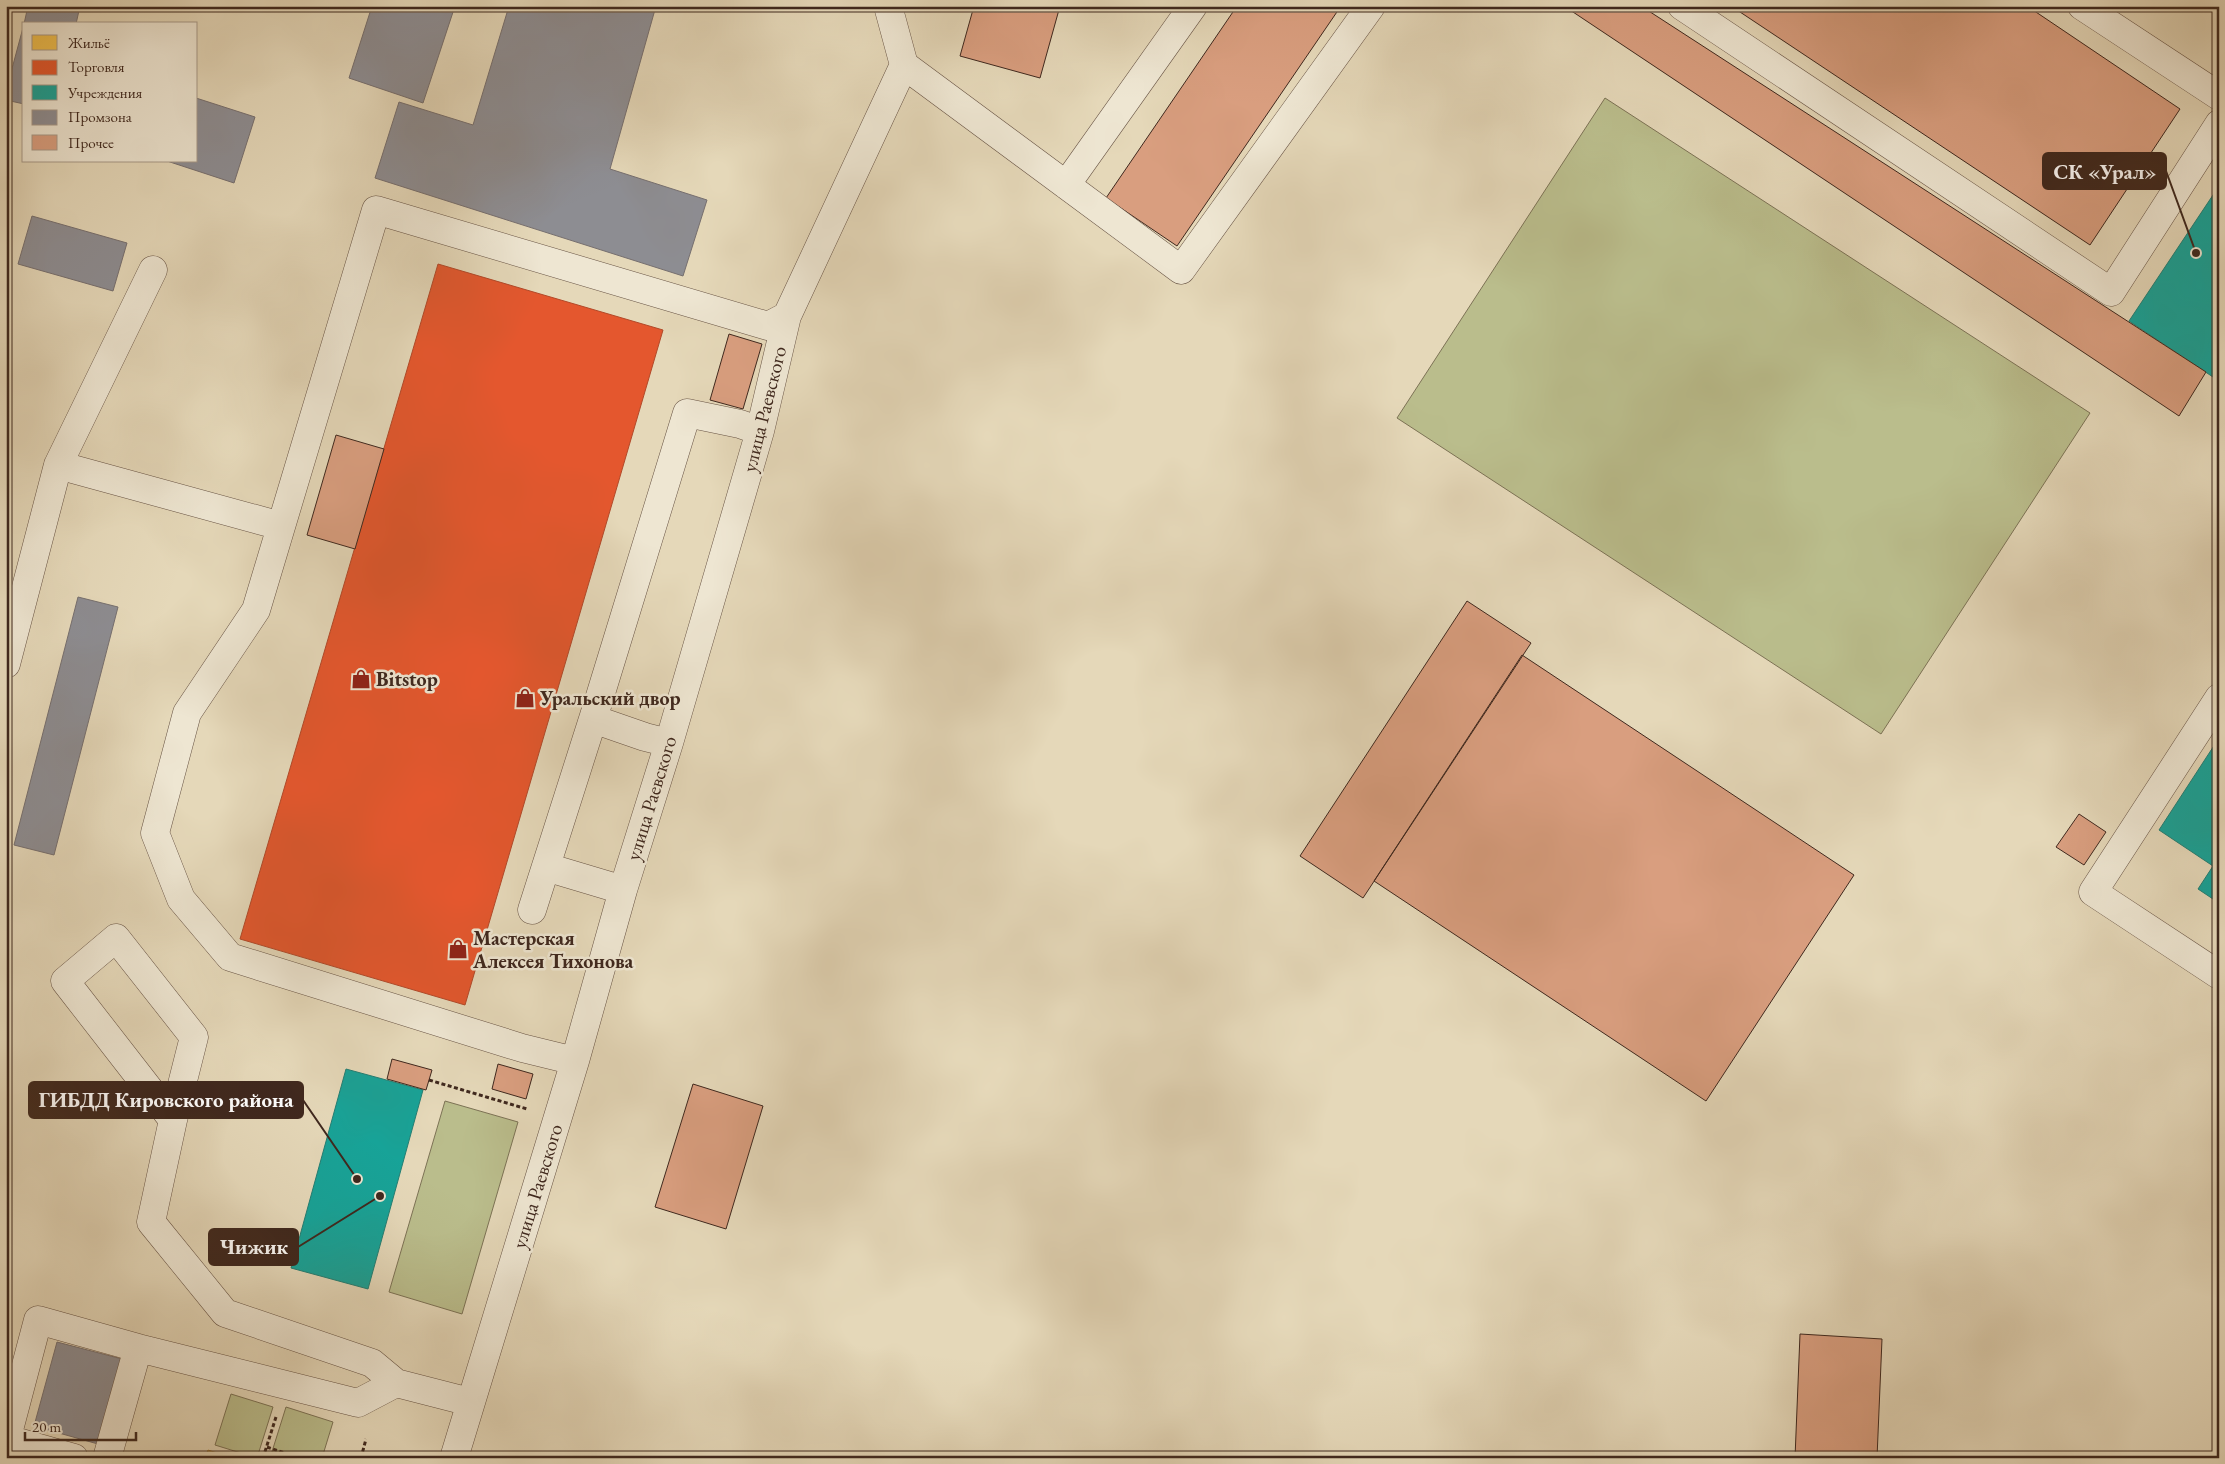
<svg xmlns="http://www.w3.org/2000/svg" width="2225" height="1464" font-family="'EB Garamond',serif">
<style>
.green{fill:#babd8c;stroke:#7c7255}
.homes{fill:#f2c14e;stroke:#bc9340}
.shops{fill:#e4572e;stroke:#b24929}
.public{fill:#17a398;stroke:#237e73}
.industry{fill:#8d8d92;stroke:#766f6f}
.building{fill:#d99e7f;stroke:#3f281e}
.lines{fill:none;stroke-linecap:round;stroke-linejoin:round}
.minor-casing{stroke:#685445;stroke-width:29}
.path{stroke:#3f281e;stroke-width:3;stroke-dasharray:4 2.5;stroke-linecap:butt}
.minor{stroke:#eee6d2;stroke-width:28}
.labels{text-anchor:middle;dominant-baseline:central;stroke-width:5;stroke-linejoin:round;paint-order:stroke}
.street-label{font-size:20px;fill:#3f281e;stroke:#eee6d2}
.poi-label{font-size:20px;font-weight:bold;fill:#3f281e;stroke:#eee6d2;text-anchor:start}
.leader{fill:none;stroke:#3f281e;stroke-width:2}
.callout-dot{fill:#3f281e;stroke:#eee6d2;stroke-width:2}
.callout{fill:#3f281e;stroke:#3f281e;stroke-width:2}
.callout-label{font-size:21px;text-anchor:middle;font-weight:bold;fill:#fff}
</style>
<rect width="100%" height="100%" fill="#e5d8b9"/>
<filter id="stains"><feTurbulence type="fractalNoise" baseFrequency=".004" numOctaves="4"/><feColorMatrix values="0 0 0 0 .2 0 0 0 0 .09 0 0 0 0 .02 0 0 0 .5 -.17"/></filter>
<radialGradient id="worn" r=".72"><stop offset=".6" stop-color="#630" stop-opacity="0"/><stop offset="1" stop-color="#630" stop-opacity=".3"/></radialGradient>
<path class="green" d="M1605 98 2090 413 1881 734 1397 418Z
M445 1101 518 1122 462 1314 389 1292Z
M231 1394 273 1407 257 1458 215 1445Z
M286 1407 333 1422 322 1458H270Z"/>
<path class="homes" d="M208 1450 233 1458H205Z"/>
<path class="shops" d="M438 264 663 330 465 1005 240 939Z"/>
<path class="public" d="M2219 186V381L2129 321Z
M2219 738V903L2198 889 2213 866 2159 830Z
M346 1069 423 1090 368 1289 291 1268Z"/>
<path class="industry" d="M28 6H80L76 24H24Z
M372 6H455L423 103 349 78Z
M509 6H656L610 169 707 200 683 276 375 178 399 102 473 125Z
M24 24V104L6 100V91Z
M196 98 255 117 234 183 167 161H196Z
M32 216 127 243 113 291 18 264Z
M78 597 118 607 54 855 14 845Z
M57 1342 122 1359 98 1444 34 1426Z"/>
<path class="building" d="M974 6H1060L1040 78 960 56Z
M1237 6H1341L1177 246 1106 198Z
M1568 6H1641L2206 372 2179 416 1567 8Z
M1731 6H2027L2180 109 2090 245Z
M729 334 762 344 743 409 710 400Z
M336 435 384 449 355 549 307 535Z
M1467 601 1531 643 1363 898 1300 856Z
M1522 655 1854 875 1706 1101 1374 881Z
M2079 814 2106 832 2084 865 2056 847Z
M392 1059 432 1070 426 1090 387 1079Z
M498 1064 533 1074 526 1099 492 1089Z
M693 1084 763 1106 726 1229 655 1207Z
M1800 1334 1882 1339 1877 1458H1795Z"/>
<g class="lines">
<defs>
<path id="minor" d="M1682 6 2111 292 2219 124
M2082 6 2219 96
M904 65 1181 270 1371 6
M1066 185 1193 6
M58 465 153 270
M6 664 58 465 281 526
M2219 698 2093 892 2219 975
M669 743 645 737 593 719 687 413 740 424 760 431
M546 867 623 890
M532 910 593 719
M575 1061 522 1048 230 957 181 899 155 833 187 713 256 610 376 210 768 326 787 316
M173 1120 65 981 116 938 194 1037 173 1120 151 1222 225 1313 372 1363 396 1383
M7 1439 74 1458
M6 1441 38 1320 138 1348 358 1403 396 1383 470 1402
M107 1458 138 1348
M454 1458 575 1061 623 890 669 743 760 431 787 316 904 65 888 6"/>
</defs>
<use href="#minor" class="minor-casing"/>
<path class="path" d="M429 1080 527 1109
M267 1447 299 1458
M263 1458 276 1417
M361 1458 366 1439"/>
<use href="#minor" class="minor"/>
</g>
<defs>
<symbol id="shop-bare" viewBox="-9 -9 18 18"><path d="M-5-2.5h2.3a2.7 3.5 0 0 1 5.4 0H5L5.5 6h-11ZM-1.5-2.5h3a1.5 2.3 0 0 0-3 0Z" fill="#8f2418" stroke="#eee6d2" stroke-width="2.5" paint-order="stroke"/></symbol>
</defs>
<g fill-rule="evenodd">
<use href="#shop-bare" x="347" y="665" width="28" height="28"/>
<use href="#shop-bare" x="511" y="684" width="28" height="28"/>
<use href="#shop-bare" x="444" y="935" width="28" height="28"/>
</g>
<g class="labels">
<g class="street-label">
<text transform="translate(764 409) rotate(-76)">улица Раевского</text>
<text transform="translate(651 798) rotate(-73)">улица Раевского</text>
<text transform="translate(537 1186) rotate(-73)">улица Раевского</text>
</g>
<g class="poi-label">
<text x="376" y="679">Bitstop</text>
<text x="540" y="698">Уральский двор</text>
<text x="473" y="938">Мастерская<tspan x="473" dy="23">Алексея Тихонова</tspan></text>
</g>
</g>
<path class="leader" d="M2196 253L2166 171M357 1179L303 1100M380 1196L298 1247"/>
<g class="callout-dot">
<circle cx="2196" cy="253" r="5"/>
<circle cx="357" cy="1179" r="5"/>
<circle cx="380" cy="1196" r="5"/>
</g>
<g class="callout">
<rect x="2043" y="153" width="123" height="36" rx="5"/>
<rect x="29" y="1082" width="274" height="36" rx="5"/>
<rect x="209" y="1229" width="89" height="36" rx="5"/>
</g>
<g class="callout-label">
<text x="2105" y="179">СК «Урал»</text>
<text x="166" y="1107">ГИБДД Кировского района</text>
<text x="254" y="1254">Чижик</text>
</g>
<rect width="2225" height="1464" fill="none" stroke="#e5d8b9" stroke-width="25"/>
<rect x="8" y="8" width="2210" height="1449" fill="none" stroke="#3f281e" stroke-width="2.5"/>
<rect x="12" y="12" width="2200" height="1439" fill="none" stroke="#3f281e"/>
<rect x="22" y="22" width="175" height="140" fill="#eee6d2" stroke="#a89a8a"/>
<rect x="32" y="35" width="25" height="15" fill="#f2c14e" stroke="#a89a8a"/>
<text x="68" y="48" font-size="15" fill="#3f281e">Жильё</text>
<rect x="32" y="60" width="25" height="15" fill="#e4572e" stroke="#a89a8a"/>
<text x="68" y="72" font-size="15" fill="#3f281e">Торговля</text>
<rect x="32" y="85" width="25" height="15" fill="#17a398" stroke="#a89a8a"/>
<text x="68" y="98" font-size="15" fill="#3f281e">Учреждения</text>
<rect x="32" y="110" width="25" height="15" fill="#8d8d92" stroke="#a89a8a"/>
<text x="68" y="122" font-size="15" fill="#3f281e">Промзона</text>
<rect x="32" y="135" width="25" height="15" fill="#d99e7f" stroke="#a89a8a"/>
<text x="68" y="148" font-size="15" fill="#3f281e">Прочее</text>
<path d="M25 1432v8h111v-8" fill="none" stroke="#3f281e" stroke-width="2.5"/>
<text x="32" y="1432" font-size="15" fill="#3f281e" stroke="#eee6d2" stroke-width="4" paint-order="stroke">20 m</text>
<rect width="100%" height="100%" filter="url(#stains)"/>
<rect width="100%" height="100%" fill="url(#worn)"/>
</svg>
